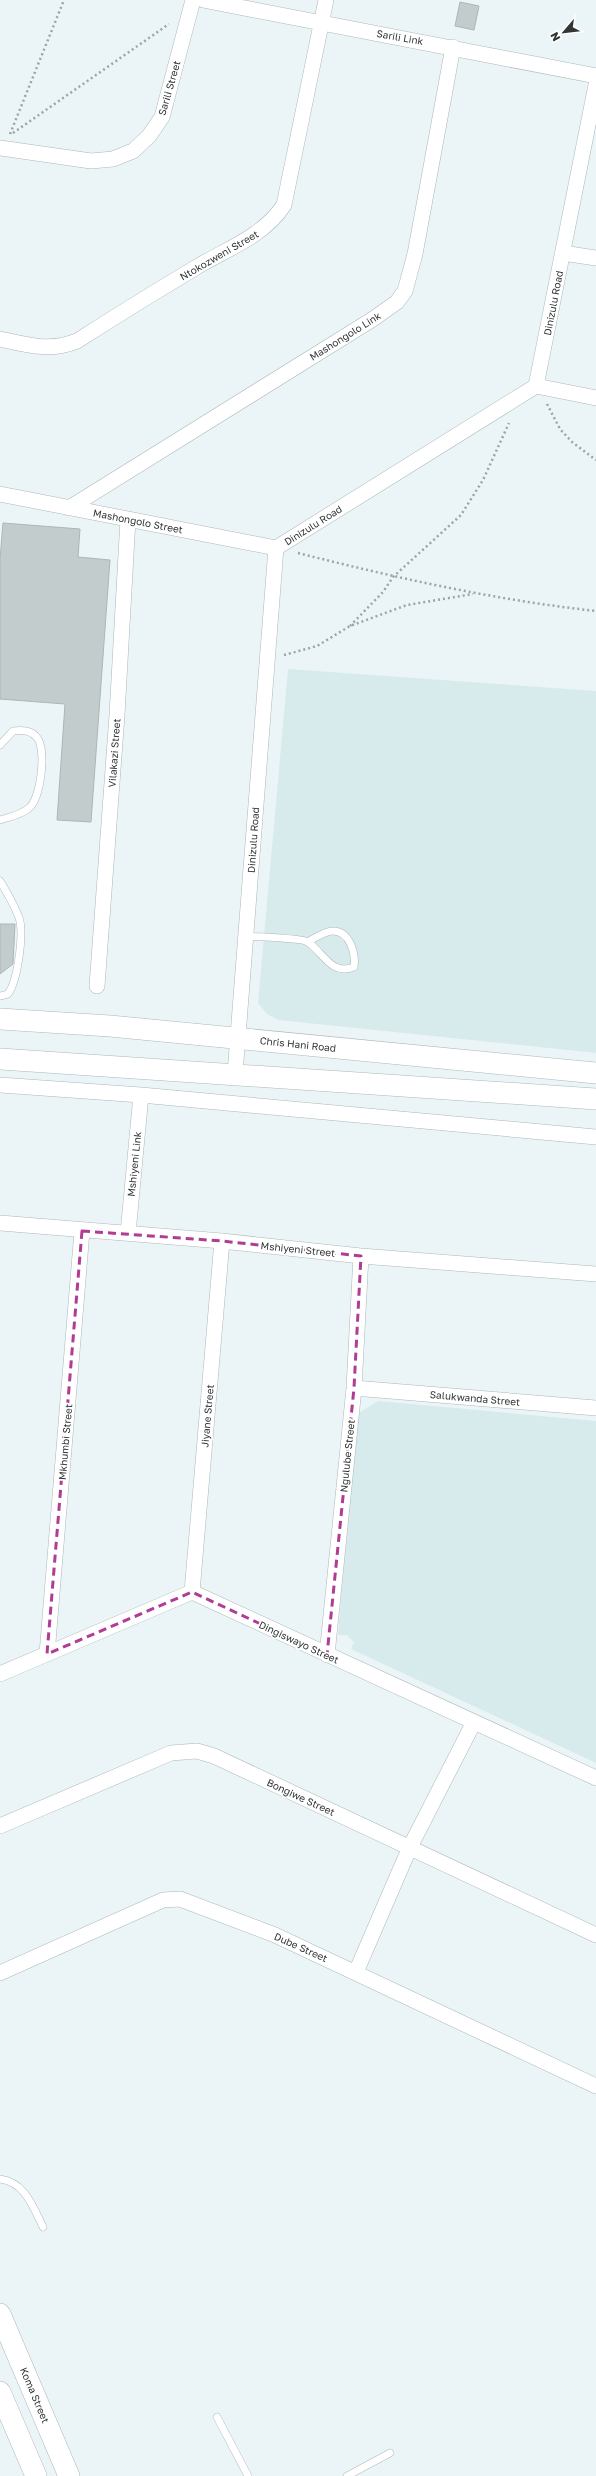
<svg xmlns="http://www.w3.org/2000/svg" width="596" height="2476" font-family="'Golos Text',sans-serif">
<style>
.built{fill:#d7ebed}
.building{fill:#c2cccd;stroke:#acb5b7}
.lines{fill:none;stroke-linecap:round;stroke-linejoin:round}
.service-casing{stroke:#aeb7b9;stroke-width:8}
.minor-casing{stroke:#aeb7b9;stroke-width:16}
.secondary-casing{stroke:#aeb7b9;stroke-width:22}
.path{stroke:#9ca4a5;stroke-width:2.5;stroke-dasharray:2 3;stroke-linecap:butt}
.service{stroke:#fff;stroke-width:7}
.minor{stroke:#fff;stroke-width:15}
.secondary{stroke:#fff;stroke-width:21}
.marked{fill:none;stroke:#b03c94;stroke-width:3;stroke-dasharray:8 5;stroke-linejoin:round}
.labels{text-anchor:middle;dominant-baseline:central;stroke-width:3.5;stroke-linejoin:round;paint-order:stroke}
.street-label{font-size:10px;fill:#313536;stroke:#fff}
</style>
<rect width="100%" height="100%" fill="#ebf5f7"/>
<path class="built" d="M288 669 596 691V1053L278 1020 267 1014 258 1003Z
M378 1401 596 1421V1763L351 1649 354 1642 347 1635H338L357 1414Z"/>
<path class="building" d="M460 2 479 6 474 30 455 26Z
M3 523 80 529 78 557 110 560 91 822 57 820 65 704 0 699V559Z
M0 924H15L13 964 0 974Z"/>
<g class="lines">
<defs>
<path id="service" d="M0 745 13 731C23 730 32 730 38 739 46 752 41 798 29 808 21 815 9 817 0 820
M0 881C7 893 16 907 20 921 23 937 18 980 8 994L0 996
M246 936C256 937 302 938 308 942 324 953 331 976 354 967 356 954 350 931 333 931 325 931 315 938 307 942
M0 2179C25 2182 33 2207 43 2227
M217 2417 248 2476
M347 2476 390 2453"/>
<path id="minor" d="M203 0 596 76
M0 148 91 161 113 159 133 151 149 136 162 117 193 0
M563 253 596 258
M0 339C27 345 50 352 77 341 116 316 155 292 195 268 226 249 263 237 284 205L326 0
M536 386 596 398
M0 494 276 548
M69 508 373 319 397 302 405 291 415 254 453 47
M97 986 117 715 128 519
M235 1074 276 548 536 386 596 85
M0 1085 141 1095 596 1137
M0 1223 222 1241 361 1256 596 1274
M128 1233 141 1095
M354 1388 596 1408
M192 1592 222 1241
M47 1654 82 1231
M327 1655 354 1388 361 1256
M0 1674 192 1592 596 1778
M0 1826 171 1753 197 1751 214 1756 596 1935
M356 1972 410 1847 474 1722
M0 1973 163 1900 180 1899 275 1935 596 2086"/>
<path id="secondary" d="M0 1019 110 1026 596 1073
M0 1059 596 1099
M0 2314 69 2476
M0 2392 36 2476"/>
</defs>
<use href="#service" class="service-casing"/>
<use href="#minor" class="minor-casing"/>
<use href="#secondary" class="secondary-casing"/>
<path class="path" d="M13 133 169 24
M10 134 64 0
M547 404 560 429 572 442 596 460
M298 553C397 578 495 600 596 611
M350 626 383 592 393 577 461 515 483 480 509 423
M284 655 317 646 350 626 407 605 473 594"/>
<use href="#service" class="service"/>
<use href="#minor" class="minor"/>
<use href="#secondary" class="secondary"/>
</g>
<path class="marked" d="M82 1231 222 1241 361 1256 354 1388 327 1655 192 1592 47 1654Z"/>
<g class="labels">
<g class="street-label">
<text transform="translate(400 37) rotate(10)">Sarili Link</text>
<text transform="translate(169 88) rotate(-74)">Sarili Street</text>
<text transform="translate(219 255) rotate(-30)">Ntokozweni Street</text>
<text transform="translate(553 303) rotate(-79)">Dinizulu Road</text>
<text transform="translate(345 336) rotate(-32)">Mashongolo Link</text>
<text transform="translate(138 521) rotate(11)">Mashongolo Street</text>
<text transform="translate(313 525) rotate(-32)">Dinizulu Road</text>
<text transform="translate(114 753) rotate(-86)">Vilakazi Street</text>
<text transform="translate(253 840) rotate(-86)">Dinizulu Road</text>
<text transform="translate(298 1044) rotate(6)">Chris Hani Road</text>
<text transform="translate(134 1164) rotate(-84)">Mshiyeni Link</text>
<text transform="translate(298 1249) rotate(6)">Mshiyeni Street</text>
<text transform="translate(475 1398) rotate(5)">Salukwanda Street</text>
<text transform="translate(207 1416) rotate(-85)">Jiyane Street</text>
<text transform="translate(65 1442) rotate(-85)">Mkhumbi Street</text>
<text transform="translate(347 1456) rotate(-84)">Ngulube Street</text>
<text transform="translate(299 1642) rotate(25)">Dingiswayo Street</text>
<text transform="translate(301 1797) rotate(25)">Bongiwe Street</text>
<text transform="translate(301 1947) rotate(24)">Dube Street</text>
<text transform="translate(35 2395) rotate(67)">Koma Street</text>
</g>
</g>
<g transform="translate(564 32) rotate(242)" stroke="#ffffff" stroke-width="3" paint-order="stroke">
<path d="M0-3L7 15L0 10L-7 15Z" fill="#313536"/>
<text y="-6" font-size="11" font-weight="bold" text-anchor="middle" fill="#313536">N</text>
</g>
</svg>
